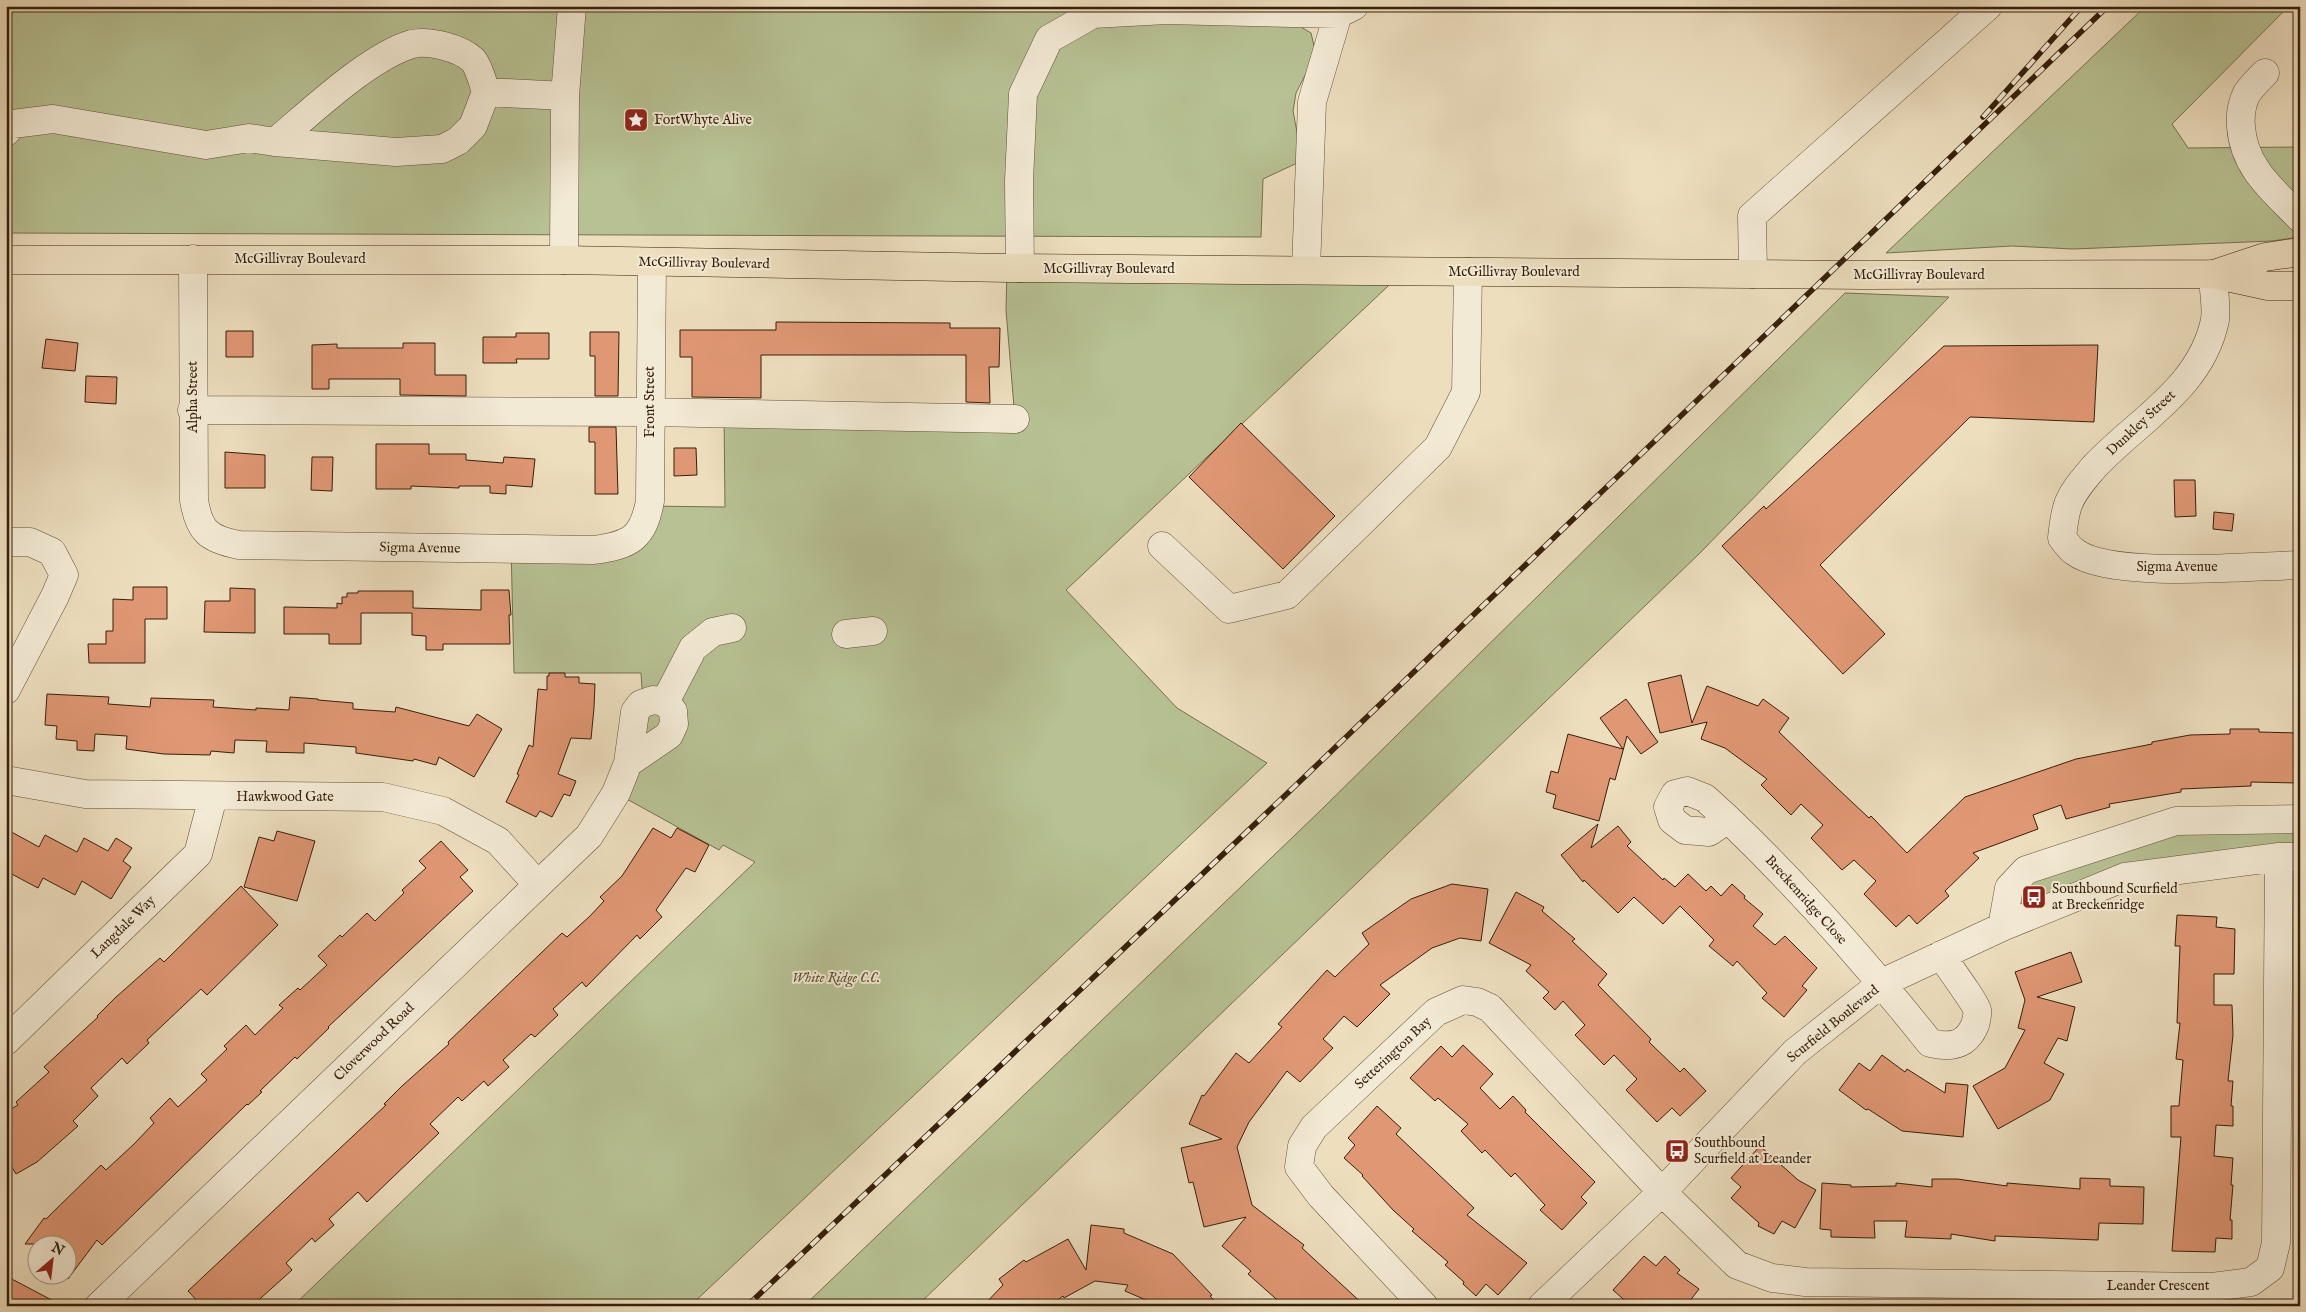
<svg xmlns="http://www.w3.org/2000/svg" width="2306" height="1312" font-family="'IM FELL English',serif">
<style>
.green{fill:#b7c193;stroke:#76704e}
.building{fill:#e09774;stroke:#361f0a}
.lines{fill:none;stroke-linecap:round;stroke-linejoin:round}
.minor-casing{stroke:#644f37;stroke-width:29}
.major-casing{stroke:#361f0a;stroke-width:29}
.minor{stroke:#f3ead5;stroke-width:28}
.major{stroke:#eddebe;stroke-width:28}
.rail-casing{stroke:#361f0a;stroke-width:5.5}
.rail{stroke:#f3ead5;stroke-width:4;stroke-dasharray:11;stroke-linecap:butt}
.labels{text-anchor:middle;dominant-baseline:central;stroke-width:4;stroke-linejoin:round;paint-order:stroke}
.poi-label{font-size:14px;fill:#361f0a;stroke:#f3ead5;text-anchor:start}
.street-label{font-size:14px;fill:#361f0a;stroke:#f3ead5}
.park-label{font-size:14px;font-style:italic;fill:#5d5033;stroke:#f3ead5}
</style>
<rect width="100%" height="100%" fill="#eddebe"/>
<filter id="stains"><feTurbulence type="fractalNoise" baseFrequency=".004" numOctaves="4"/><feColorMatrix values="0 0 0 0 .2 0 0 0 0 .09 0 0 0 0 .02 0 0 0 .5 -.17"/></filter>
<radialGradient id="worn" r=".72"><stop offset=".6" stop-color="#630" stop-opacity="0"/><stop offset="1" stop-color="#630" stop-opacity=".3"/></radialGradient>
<path class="green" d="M6 6H1271V9L1311 33 1316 54 1296 93 1293 111 1301 153 1295 164 1263 179 1261 237 6 233Z
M2146 6H2289L2172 124 2188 148 2300 147V237L2272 241 2073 249 2012 246 1886 253Z
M1007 268 1404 271 1066 590 1177 708 1267 763 690 1306H293L755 862 723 845 719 850 616 793 643 703 641 673H514L511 545H644L646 506 725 507 724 414 1015 419 1006 310Z
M1845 293 1949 297 1700 553 917 1306H804L1320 811Z
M2300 819V857L2125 877 2002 927 2009 888 2176 821Z"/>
<path class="building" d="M776 322 950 323V328H1000L999 367H989L990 403 966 402V355H761V398L692 397V357H680V330H776Z
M226 331H253V357H226Z
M590 332H619L618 396H595V356H590Z
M516 333H549V359H516L517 363H483V337H516Z
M46 339 78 343 75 371 42 368Z
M403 343H435V375H466V396L400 395V379H329V389H312V345L337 344V348H403Z
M2098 345 2094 422 1970 417 1820 565 1885 634 1843 674 1722 546 1764 506 1766 509 1944 346Z
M86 376 117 377 116 404 85 402Z
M1241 423 1335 516 1283 569 1189 477Z
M589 427H616L618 494H595V442H589Z
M376 444H429V454H466V460L503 463 504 457 535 459 532 487 506 485V494L490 493V486H459V488L411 486V489H376Z
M674 448H696L697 475 674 476Z
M225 452 265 455V488H225Z
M312 457H333L332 491 311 490Z
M2174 480H2195L2196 516 2175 517Z
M2214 512 2234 514 2232 531 2213 529Z
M133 587H167V619H145V663H89L88 644H106V631H113V599L133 600Z
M230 588 255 589V633L204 632 205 601H230Z
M481 590H509L511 615H509L510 644H443V650H426V636L412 635V613H361V644H329V634H284V607L337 608V603L342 604V597H347V593H358V591H413V608L481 610Z
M549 673H565V677H579V683L595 684 594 708 591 739 571 738 558 774 576 781 570 796 564 794 552 817 540 811 536 817 506 802 519 775 517 774 529 745 533 747 538 689 547 690V676H549Z
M1681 675 1692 723 1707 686 1758 706 1763 699 1789 718 1779 732 1837 788 1869 818 1871 816 1907 853 1965 797 2076 759 2152 744V742L2190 735 2230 734V729H2259V732L2298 733 2297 783 2251 782V786L2181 789V792L2109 804 2110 807 2066 819 2061 805 2033 815 2038 829 1973 853 1979 858 1945 891 1949 896 1917 924 1909 915 1896 927 1864 894 1876 881 1854 860 1842 870 1811 838 1823 825 1801 804 1791 815 1761 785 1767 779 1725 748 1701 739 1707 722 1660 733 1648 683Z
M47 694 109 697 108 704 150 707 151 698 214 700 213 707 256 710V708L289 710 290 697 318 699V700L353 703V709L395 712 396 707 469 726 477 714 502 729 474 777 439 757 436 765 414 759 413 761 356 753V747L304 743V753L266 752 267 741 235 740 234 753 211 751 210 755 164 754 126 749 127 736 95 734 94 751 77 750V741L56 739 57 726 45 725Z
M1626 699 1658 742 1641 754 1627 736 1615 780 1610 778 1599 821 1553 808 1556 795 1546 792 1551 771 1558 773 1568 734 1623 749 1600 718Z
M1598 824 1591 848 1618 826 1631 842 1627 846 1663 880 1664 878 1675 887 1688 874 1706 891 1711 886 1721 896 1732 884 1745 896 1744 898 1763 914 1753 926 1775 945 1785 936 1817 968 1802 986 1807 990 1784 1017 1762 998 1767 993 1737 961 1733 966 1709 946 1714 940 1680 906 1663 924 1634 897 1618 913 1584 880 1583 882 1561 855Z
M653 828 671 838 677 828 709 845 695 872 686 868 656 910 662 917 640 939 637 935 586 987 582 982 553 1009 558 1015 535 1037 531 1034 503 1060 509 1067 488 1086 484 1081 462 1101 458 1097 430 1124 439 1133 367 1202 358 1192 329 1219 334 1225 315 1242 312 1238 286 1263 292 1270 252 1306H202L188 1291 386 1105 384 1104 402 1086 449 1044 448 1042 562 933 567 937 590 916 604 901 600 897 622 876Z
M6 829 39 847 45 835 77 852 84 838 108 851 116 838 132 848 123 861 131 867 111 899 82 881 75 895 43 878 38 888 6 871Z
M277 831 315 841 297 901 244 887 259 837 274 841Z
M441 841 468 870 460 877 473 891 328 1027 329 1028 297 1059 295 1057 260 1091 262 1092 248 1105 247 1104 102 1245 97 1240 68 1279V1244H25L44 1218 46 1219 101 1165 106 1170 134 1144 154 1123 150 1118 170 1098 178 1107 207 1080 201 1074 227 1049 224 1046 246 1025 255 1035 283 1008 279 1005 298 988 300 990 327 965 318 956 340 935 342 937 367 913 375 921 404 893 402 890 426 868 419 861Z
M1452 884 1488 889 1481 941 1460 938 1432 948 1380 985 1390 994 1357 1027 1344 1016 1323 1039 1333 1048 1300 1082 1287 1071 1249 1122 1237 1147 1252 1205 1304 1245 1302 1248 1365 1306H1284L1248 1274 1251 1271 1222 1246 1246 1217 1204 1227 1193 1182 1189 1183 1181 1148 1222 1139 1189 1124 1202 1095 1204 1096 1236 1053 1249 1063 1282 1027 1278 1024 1327 970 1335 977 1369 944 1362 933 1411 899Z
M241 886 278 925 207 995 201 989 147 1040 149 1043 127 1064 122 1058 91 1088 98 1096 73 1121 78 1126 37 1162 16 1174 6 1157V1112L18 1105 16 1102 49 1072 44 1067 98 1017 97 1016 115 998 160 958 164 962Z
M1516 892 1544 907 1542 911 1575 939 1572 941 1607 974 1598 985 1651 1039 1649 1042 1680 1072 1684 1068 1706 1091 1680 1116 1672 1108 1657 1122 1626 1090 1637 1079 1614 1055 1604 1065 1575 1035 1585 1025 1563 1001 1555 1010 1543 998 1549 992 1526 971 1531 965 1489 943Z
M2177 915 2217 917 2216 927 2235 929 2234 974H2214V1005H2232L2233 1035 2228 1081H2233L2231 1106H2233V1126L2216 1125 2214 1156 2233 1158 2231 1185H2233L2230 1220H2232V1239L2216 1238 2215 1252 2172 1251 2181 1137H2171V1106H2179L2183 1060 2176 1059 2180 1023H2177L2180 946H2175Z
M2071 952 2082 982 2037 997 2075 1007 2067 1041 2058 1038 2044 1063 2064 1074 2050 1100 1998 1129 1973 1086 2005 1068 2025 1030 2018 1028 2025 1000 2015 972Z
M1463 1045 1493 1074 1480 1088 1500 1109 1513 1096 1526 1110 1525 1112 1595 1182 1581 1197 1587 1203 1562 1230 1540 1210 1545 1205 1515 1173 1511 1177 1485 1150 1482 1153 1461 1131 1468 1124 1438 1098 1435 1101 1410 1078 1441 1046 1452 1057Z
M1882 1055 1905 1072 1907 1069 1945 1093 1946 1083 1968 1085 1963 1137 1902 1131 1868 1109 1866 1110 1839 1090 1859 1063 1870 1071Z
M1377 1106 1401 1128 1396 1134 1474 1208 1467 1215 1527 1263 1498 1295 1486 1284 1476 1296 1463 1284 1464 1282 1445 1265 1448 1262 1412 1231 1414 1229 1393 1210 1362 1176 1363 1175 1344 1158 1355 1145 1348 1138Z
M1760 1146 1798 1180 1816 1190 1795 1228 1782 1221 1774 1234 1758 1226 1759 1223 1731 1198 1741 1187 1731 1178Z
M2080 1178 2110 1179V1186L2144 1187 2143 1224 2099 1223 2098 1240 1995 1236V1241L1951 1234V1239L1905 1237 1907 1221H1874L1875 1238 1831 1237V1230L1820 1229 1822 1183 1851 1185V1187L1896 1186V1183L1932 1187V1179H1957L2007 1186V1183L2080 1189Z
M1091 1225 1124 1229V1233L1173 1254 1212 1295 1210 1296 1219 1306H1160L1125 1291 1128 1285 1095 1281 1064 1298 1063 1296 1050 1306H983L1003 1285 999 1279 1024 1260 1026 1262 1068 1239 1086 1270Z
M1644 1256 1656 1266 1665 1256 1680 1270 1677 1273 1699 1289 1686 1306H1631L1613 1290Z
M6 1276 27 1287 63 1306H6Z"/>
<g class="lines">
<defs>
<path id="minor" d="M2265 73C2259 79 2252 86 2247 93 2242 103 2240 116 2241 127 2244 168 2273 190 2300 218
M486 92 565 96 564 260
M565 96 572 6
M6 132 13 124 53 119 206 145 249 138 275 142 396 152 442 149 458 141 473 126 486 92C483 83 479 67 473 60 460 48 429 40 412 44 368 57 310 113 275 142
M193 259 194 500C199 531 208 539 239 545L594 550C631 545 643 538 650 501L652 262
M1020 268 1019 181 1023 94 1049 39 1093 14 1166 10 1338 14
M1306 270 1312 102 1338 14 1354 6
M1753 274 1752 216 1988 6
M2213 274C2213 288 2217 306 2215 320 2201 388 2138 420 2094 467 2084 479 2071 493 2067 508 2064 518 2063 529 2062 538 2066 543 2070 549 2075 552 2110 579 2252 566 2300 565
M192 410 650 412 1015 419
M6 542H30L52 552 64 575 55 596 6 690
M1162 546 1229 609 1287 595 1438 447 1466 392 1468 272
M846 634 873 631
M653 700 665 702 673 711 674 724 669 735 628 763 635 712 641 704Z
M665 702 693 648 713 632 732 628
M6 780 85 794 383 797 443 811 498 841 537 884
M1728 819 1705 798 1687 791 1675 794 1668 807 1672 820 1685 830 1709 832 1728 819C1800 888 1867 964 1930 1043 1950 1048 1966 1046 1975 1025 1976 1021 1978 1015 1977 1010 1976 1004 1947 964 1941 955
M2002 927 2009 888 2026 870 2176 821 2300 819
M6 1041 198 854 213 797
M99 1306 589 836 616 793 628 763
M1424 1306 1321 1196 1299 1167 1302 1146 1314 1127 1436 1012 1463 1000 1477 1002 1490 1008 1662 1192 1737 1265 1772 1278 1805 1282 2212 1287 2251 1282 2270 1268 2276 1243 2279 857
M1542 1306 1662 1192 1795 1052 1882 983 2002 927 2125 877 2279 857H2300"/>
<path id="major" d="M6 260H564L1007 268 1863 275 2213 274 2268 286H2300
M2214 274 2265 257 2300 252"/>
</defs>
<use href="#minor" class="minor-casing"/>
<use href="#major" class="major-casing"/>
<use href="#minor" class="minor"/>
<use href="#major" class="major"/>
<defs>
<path id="rail" d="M1983 117 2082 6
M747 1306 1294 787 2108 6"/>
</defs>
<use href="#rail" class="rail-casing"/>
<use href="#rail" class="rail"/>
</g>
<defs>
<symbol id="sight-square" viewBox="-11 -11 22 22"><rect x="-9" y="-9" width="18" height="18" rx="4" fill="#8f2418" stroke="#f3ead5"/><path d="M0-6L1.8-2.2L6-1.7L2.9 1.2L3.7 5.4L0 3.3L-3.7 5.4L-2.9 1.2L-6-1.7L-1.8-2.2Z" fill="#fff"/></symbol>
<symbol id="bus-square" viewBox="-11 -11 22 22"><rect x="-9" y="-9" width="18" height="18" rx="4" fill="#8f2418" stroke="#f3ead5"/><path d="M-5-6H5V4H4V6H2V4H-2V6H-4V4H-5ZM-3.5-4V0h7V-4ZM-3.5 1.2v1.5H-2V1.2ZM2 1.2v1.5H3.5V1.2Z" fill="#fff"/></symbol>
</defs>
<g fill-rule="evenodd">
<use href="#sight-square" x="622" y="106" width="28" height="28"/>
<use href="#bus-square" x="2020" y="883" width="28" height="28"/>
<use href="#bus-square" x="1663" y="1137" width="28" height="28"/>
</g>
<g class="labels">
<g class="poi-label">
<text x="654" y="120">FortWhyte Alive</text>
<text x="2052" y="889">Southbound Scurfield<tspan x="2052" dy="16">at Breckenridge</tspan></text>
<text x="1694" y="1143">Southbound<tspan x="1694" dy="16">Scurfield at Leander</tspan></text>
</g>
<g class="street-label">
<text x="300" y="259">McGillivray Boulevard</text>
<text transform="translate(704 263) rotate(1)">McGillivray Boulevard</text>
<text x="1109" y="269">McGillivray Boulevard</text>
<text x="1514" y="272">McGillivray Boulevard</text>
<text x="1919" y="275">McGillivray Boulevard</text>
<text transform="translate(193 397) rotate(-90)">Alpha Street</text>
<text transform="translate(650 402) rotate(-90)">Front Street</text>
<text transform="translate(2141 423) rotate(-43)">Dunkley Street</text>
<text transform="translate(420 548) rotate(1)">Sigma Avenue</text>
<text x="2177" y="567">Sigma Avenue</text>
<text x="285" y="797">Hawkwood Gate</text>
<text transform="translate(1806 900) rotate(48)">Breckenridge Close</text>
<text transform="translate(123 927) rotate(-44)">Langdale Way</text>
<text transform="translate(1833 1024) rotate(-39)">Scurfield Boulevard</text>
<text transform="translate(374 1042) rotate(-44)">Cloverwood Road</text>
<text transform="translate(1393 1053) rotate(-43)">Setterington Bay</text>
<text x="2158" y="1286">Leander Crescent</text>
</g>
<g class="park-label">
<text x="836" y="978">White Ridge C.C.</text>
</g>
</g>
<rect width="2306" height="1312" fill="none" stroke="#eddebe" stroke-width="25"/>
<rect x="8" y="8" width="2291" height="1297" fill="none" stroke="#361f0a" stroke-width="2.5"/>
<rect x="12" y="12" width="2281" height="1287" fill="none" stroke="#361f0a"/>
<g transform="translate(52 1260) rotate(28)"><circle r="24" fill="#f3ead5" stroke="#a79984"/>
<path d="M0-4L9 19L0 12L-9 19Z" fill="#8f2418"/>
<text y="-8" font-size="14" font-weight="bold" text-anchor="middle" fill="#361f0a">N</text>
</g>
<rect width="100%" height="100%" filter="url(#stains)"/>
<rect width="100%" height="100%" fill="url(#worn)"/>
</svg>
